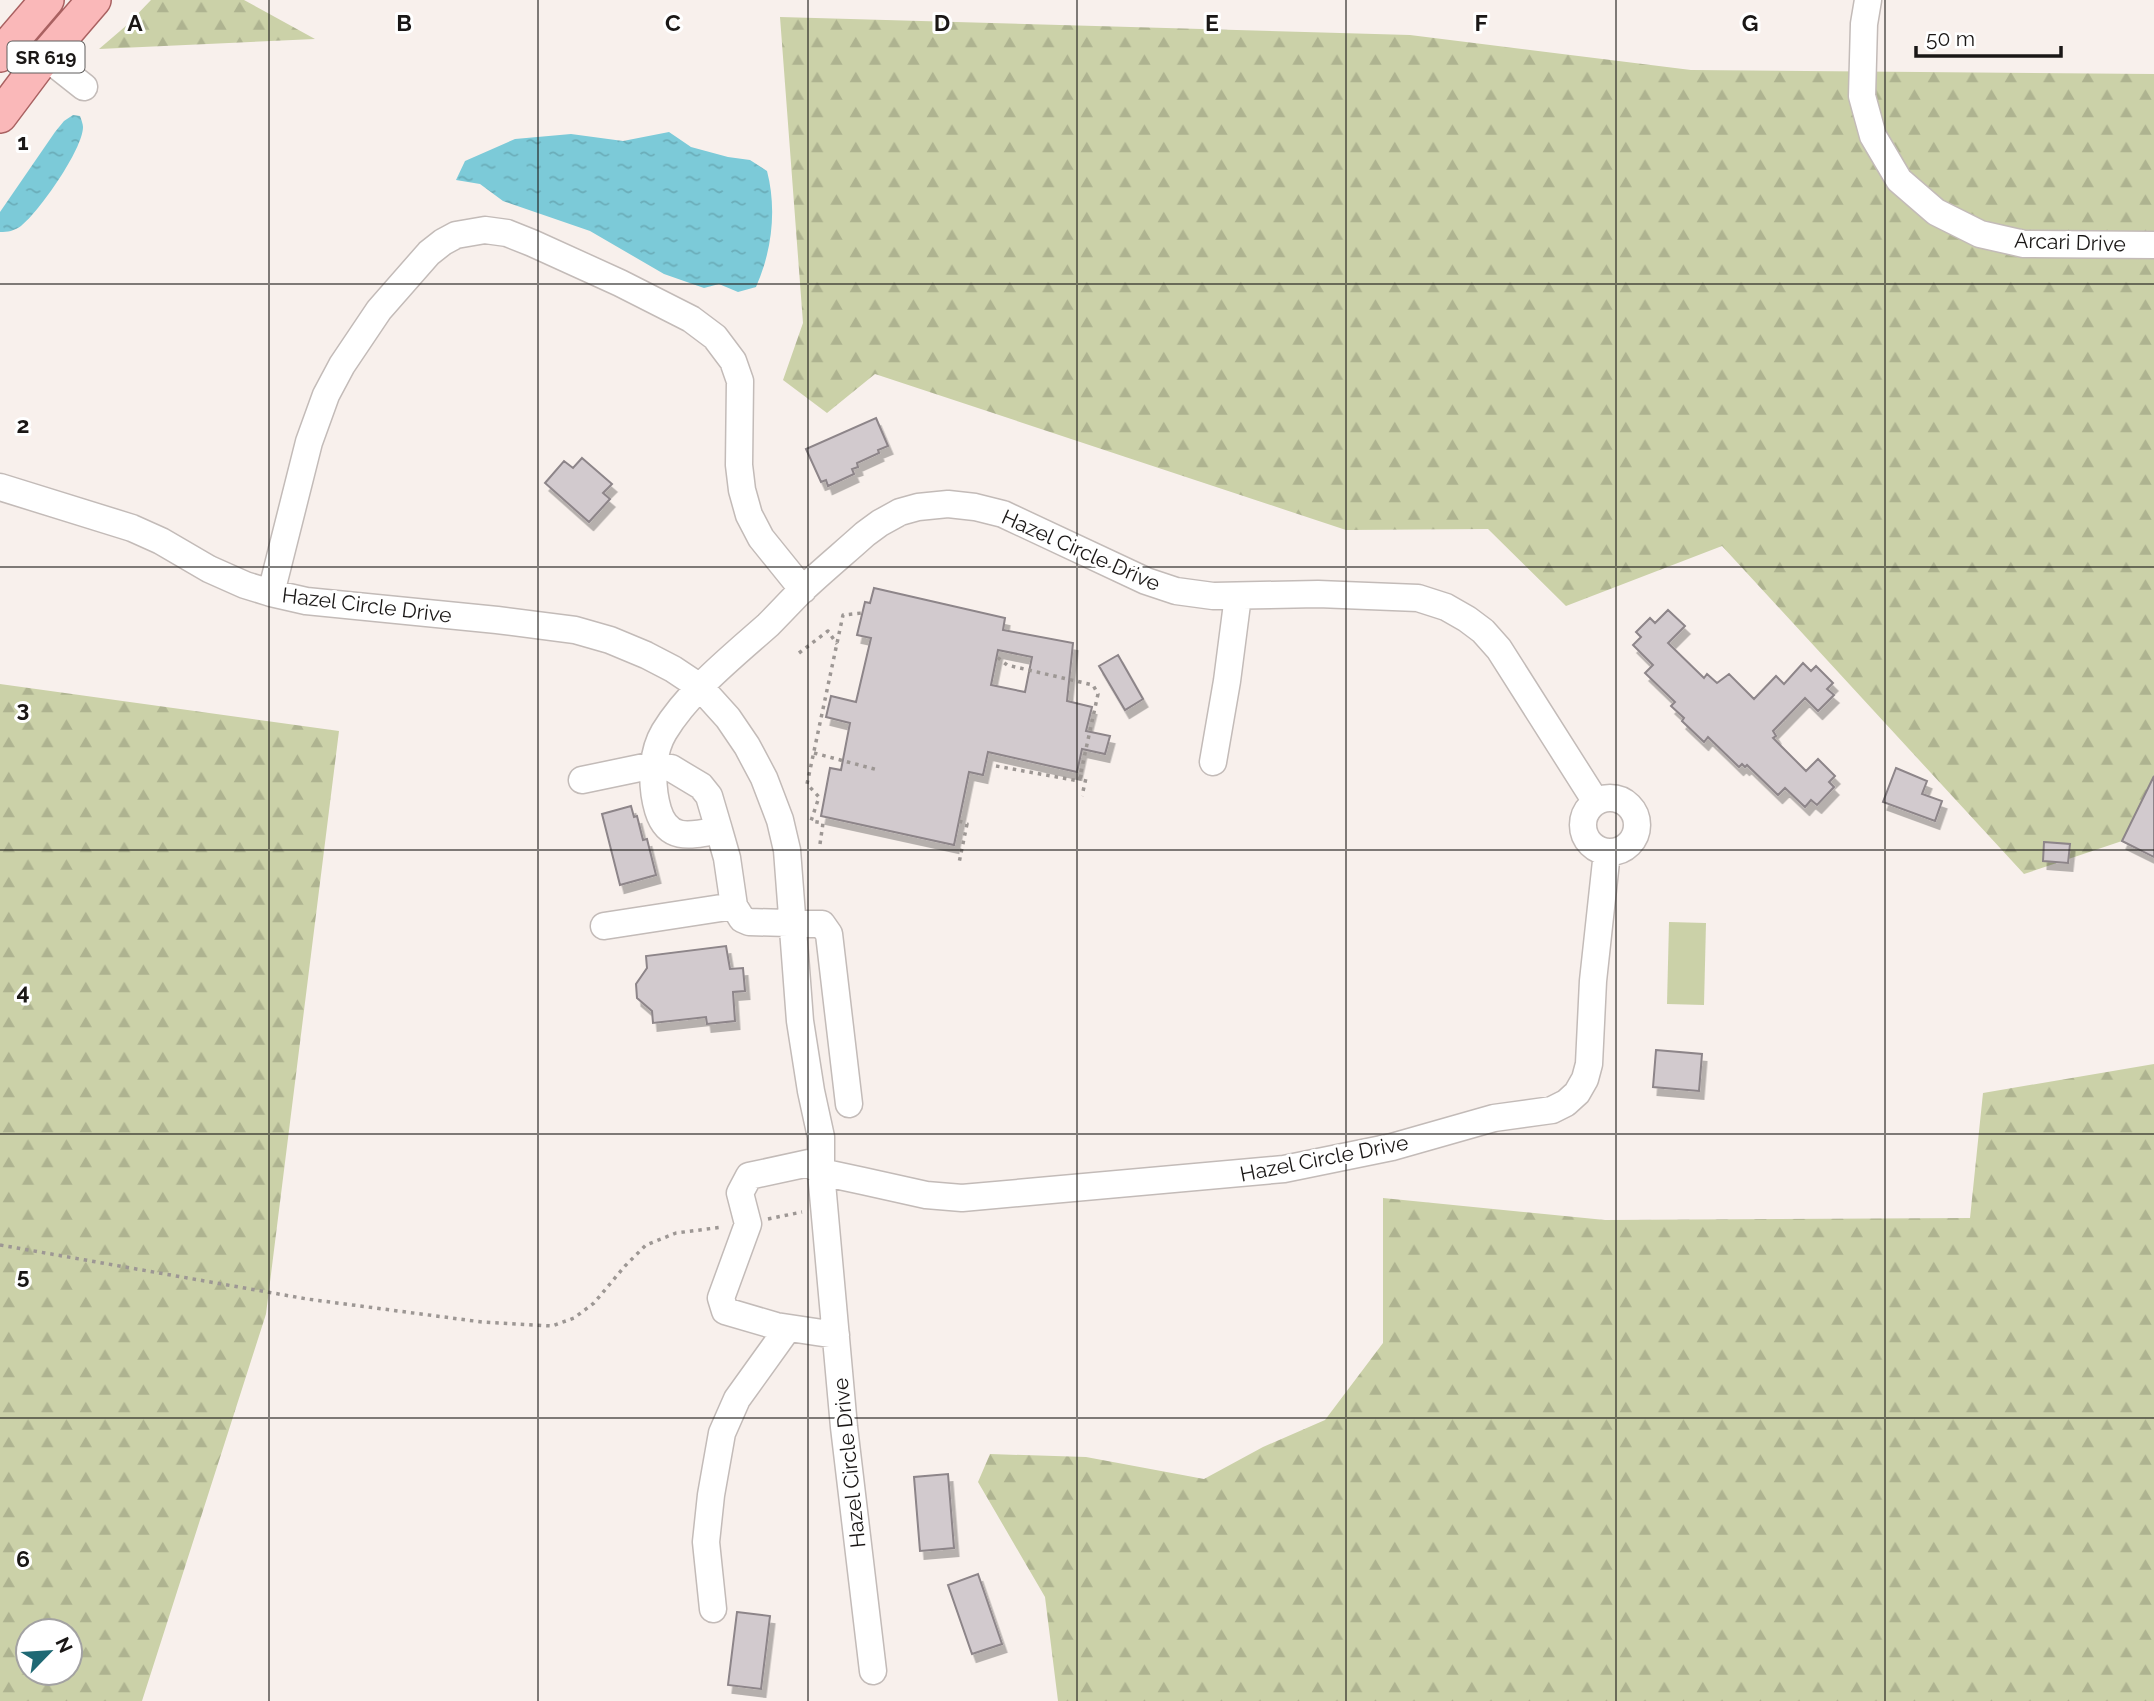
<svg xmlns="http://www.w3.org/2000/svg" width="2154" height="1701" font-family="Raleway,sans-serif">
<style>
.forest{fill:url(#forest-firs);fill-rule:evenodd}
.park{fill:#cbd1a8}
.water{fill:url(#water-ripples)}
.building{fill:#d2cace;stroke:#8d8589;stroke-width:2;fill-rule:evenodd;filter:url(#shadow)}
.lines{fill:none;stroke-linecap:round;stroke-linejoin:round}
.minor-casing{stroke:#c3bbb8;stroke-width:29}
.major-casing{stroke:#a96161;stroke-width:36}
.path{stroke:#9d9794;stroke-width:3.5;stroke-dasharray:3.5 5;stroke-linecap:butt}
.minor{stroke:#fff;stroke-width:26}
.major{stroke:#fab8b9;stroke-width:33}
.grid{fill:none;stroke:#1a1716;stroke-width:2;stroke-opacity:0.55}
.labels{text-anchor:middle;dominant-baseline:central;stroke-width:6;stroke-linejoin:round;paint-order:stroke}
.shield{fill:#fff;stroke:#5f5d5c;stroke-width:2}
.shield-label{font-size:19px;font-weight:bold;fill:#1a1716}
.street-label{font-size:21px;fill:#1a1716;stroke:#fff}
.grid-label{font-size:23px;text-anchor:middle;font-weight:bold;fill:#1a1716;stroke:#fff;stroke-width:6;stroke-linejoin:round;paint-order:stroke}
</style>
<defs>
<pattern id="forest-firs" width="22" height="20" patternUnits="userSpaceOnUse" patternTransform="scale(1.75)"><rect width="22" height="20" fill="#cbd1a8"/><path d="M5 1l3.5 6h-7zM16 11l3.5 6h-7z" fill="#aeb390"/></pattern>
<pattern id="water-ripples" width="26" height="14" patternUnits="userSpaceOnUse" patternTransform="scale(1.75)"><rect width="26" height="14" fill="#7ccad8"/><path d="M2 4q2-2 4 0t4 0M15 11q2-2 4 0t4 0" fill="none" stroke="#6badb9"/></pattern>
<filter id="shadow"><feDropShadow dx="4.5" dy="8" stdDeviation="0" flood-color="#0004"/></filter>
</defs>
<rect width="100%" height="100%" fill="#f8f0ec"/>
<path class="forest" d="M151 0H244L315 39 99 49 127 25Z
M780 17 1410 35 1691 70 2154 74V778L2122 841 2024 874 1722 546 1566 606 1488 529 1346 530 875 374 827 413 783 380 803 323Z
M0 684 339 731 266 1314 142 1701H0ZM28 1631H70V1673H28Z
M2154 1064V1701H1058L1045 1597 978 1482 990 1454 1086 1457 1204 1479 1263 1447 1325 1420 1383 1343V1198L1605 1220 1970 1218 1983 1093Z"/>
<path class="park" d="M1669 922 1706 923 1704 1005 1667 1004Z"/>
<path class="water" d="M73 115 80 116C81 119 83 124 83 127 83 149 39 212 21 226 14 231 8 232 0 232V212L55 132 64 121Z
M669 132 691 147 728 157 750 160 767 171C777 209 772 251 756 287L738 292 719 284 704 288 664 274 590 231 503 201 480 184 456 180 465 161 515 139 571 134 623 141Z"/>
<path class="building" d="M876 418 888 446 878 450 879 453 857 463 858 467 852 469 854 474 828 486 826 480 821 482 806 449Z
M582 458 612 484 603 493 610 499 589 522 545 483 564 461 573 468Z
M874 588 1005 618 1003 630 1073 643 1067 701 1092 707 1086 731 1110 736 1105 754 1082 749 1077 772 988 752 983 775 969 772 954 845 821 816 830 768 841 770 850 723 826 717 831 696 856 702 871 638 857 635 865 602 870 603ZM998 650 1032 657 1025 692 991 685Z
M1668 610 1685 626 1668 643 1704 678 1707 674 1717 683 1729 674 1754 699 1776 676 1784 684 1803 663 1811 671 1816 666 1833 683 1827 689 1834 695 1818 711 1805 698 1773 731 1776 736 1773 738 1806 771 1818 759 1835 776 1829 782 1834 787 1817 805 1811 800 1805 807 1785 788 1778 795 1747 765 1745 767 1742 764 1739 767 1708 737 1704 742 1682 721 1684 718 1671 706 1675 702 1645 673 1653 665 1633 645 1641 637 1636 632 1650 618 1655 623Z
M1118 655 1143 699 1125 710 1099 666Z
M1896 768 1927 781 1922 794 1942 801 1935 821 1883 802Z
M2154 776V857L2122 841Z
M631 806 634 817 637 816 643 840 647 839 656 875 620 885 602 814Z
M2044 842 2070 844 2068 863 2043 861Z
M726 946 730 969 743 968 745 991 733 992 735 1021 707 1024 706 1017 653 1023 652 1011 637 998 636 984 647 968 646 956Z
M1656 1050 1702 1054 1699 1091 1653 1087Z
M948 1474 954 1548 920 1551 914 1477Z
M978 1574 1002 1644 972 1654 948 1585Z
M737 1612 770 1616 761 1689 728 1685Z"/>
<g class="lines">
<defs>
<path id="minor" d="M1868 0 1864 24 1862 96 1873 136 1899 180 1936 212 1980 234 2024 244 2154 245
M46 57 84 87
M0 487 132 528 161 541 209 569 245 585 271 593 306 601 497 620 575 630 610 640 646 655 673 669 700 687 728 718 747 746 764 778 780 820 787 850 800 1021 811 1091 821 1137V1172L844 1427 873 1671
M271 593 309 442 326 395 342 365 379 310 429 253 443 242 456 235 485 230 507 233 532 243 620 283 691 319 715 337 733 361 740 381 739 465 742 490 749 515 761 538 803 590
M1213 762 1227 681 1238 596
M582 780 654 765 671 768 701 786 709 796 719 830C693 835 668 843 658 810 651 786 651 754 664 732 688 692 733 656 768 625 779 614 790 602 801 591 822 571 844 553 865 534L880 523 900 512 918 507 948 504 975 507 1003 514 1146 581 1176 591 1213 596 1318 594 1418 598 1446 607 1467 619 1483 631 1499 649 1596 802
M1583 825a27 27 0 1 1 54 0a27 27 0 1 1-54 0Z
M719 830 727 858 734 906 742 919 749 922 822 924 829 934 849 1104
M604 926 734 906
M836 1335 776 1326 725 1311 721 1298 748 1224 740 1193 749 1176 809 1163 821 1172 863 1181 926 1195 962 1198 1284 1169 1392 1147 1494 1118 1552 1110 1566 1103 1577 1093 1585 1079 1589 1064 1593 981 1607 852
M713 1609 706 1542 711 1495 722 1433 737 1399 788 1328"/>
<path id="major" d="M0 55 47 0
M0 116 39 64 94 0"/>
</defs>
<use href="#minor" class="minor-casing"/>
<use href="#major" class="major-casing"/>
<path class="path" d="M799 653 828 631 837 644
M814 753 878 770
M996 766 1079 781 1098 694 1093 685 1007 665 997 657
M1079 776 1086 778 1082 796
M959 821 967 824 959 863
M820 844 823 823 811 821 819 797 807 784 843 615 862 613
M768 1219 802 1212
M0 1245 307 1299 482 1322 552 1326 574 1318 594 1303 625 1266 646 1245 676 1233 723 1227"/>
<use href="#minor" class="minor"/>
<use href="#major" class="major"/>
</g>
<path class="grid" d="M269 0V1701M538 0V1701M808 0V1701M1077 0V1701M1346 0V1701M1616 0V1701M1885 0V1701M0 284H2154M0 567H2154M0 850H2154M0 1134H2154M0 1418H2154"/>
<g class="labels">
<rect class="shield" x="7.5" y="41.5" width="77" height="31" rx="5"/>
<g class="shield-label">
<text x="46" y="57">SR 619</text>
</g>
<g class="street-label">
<text transform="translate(2070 242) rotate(2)">Arcari Drive</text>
<text transform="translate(1081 550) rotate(24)">Hazel Circle Drive</text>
<text transform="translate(367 605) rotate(7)">Hazel Circle Drive</text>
<text transform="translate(1324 1158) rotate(-11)">Hazel Circle Drive</text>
<text transform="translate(849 1463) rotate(-96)">Hazel Circle Drive</text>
</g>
</g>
<g class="grid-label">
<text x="135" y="31">A</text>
<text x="404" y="31">B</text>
<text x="673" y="31">C</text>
<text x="942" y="31">D</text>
<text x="1212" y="31">E</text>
<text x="1481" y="31">F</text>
<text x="1750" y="31">G</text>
<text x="23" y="150">1</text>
<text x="23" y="433">2</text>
<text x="23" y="717">3</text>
<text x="23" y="1000">4</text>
<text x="23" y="1284">5</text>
<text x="23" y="1567">6</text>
</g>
<g transform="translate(49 1652) rotate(65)"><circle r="33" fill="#ffffff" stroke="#a3a2a2" stroke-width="2"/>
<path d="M0-5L12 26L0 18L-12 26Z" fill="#1f6974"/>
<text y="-10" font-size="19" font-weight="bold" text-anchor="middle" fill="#1a1716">N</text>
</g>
<path d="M1916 46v10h145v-10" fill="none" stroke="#1a1716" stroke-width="3.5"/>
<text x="1926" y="46" font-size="21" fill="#1a1716" stroke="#ffffff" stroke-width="5" paint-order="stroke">50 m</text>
</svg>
